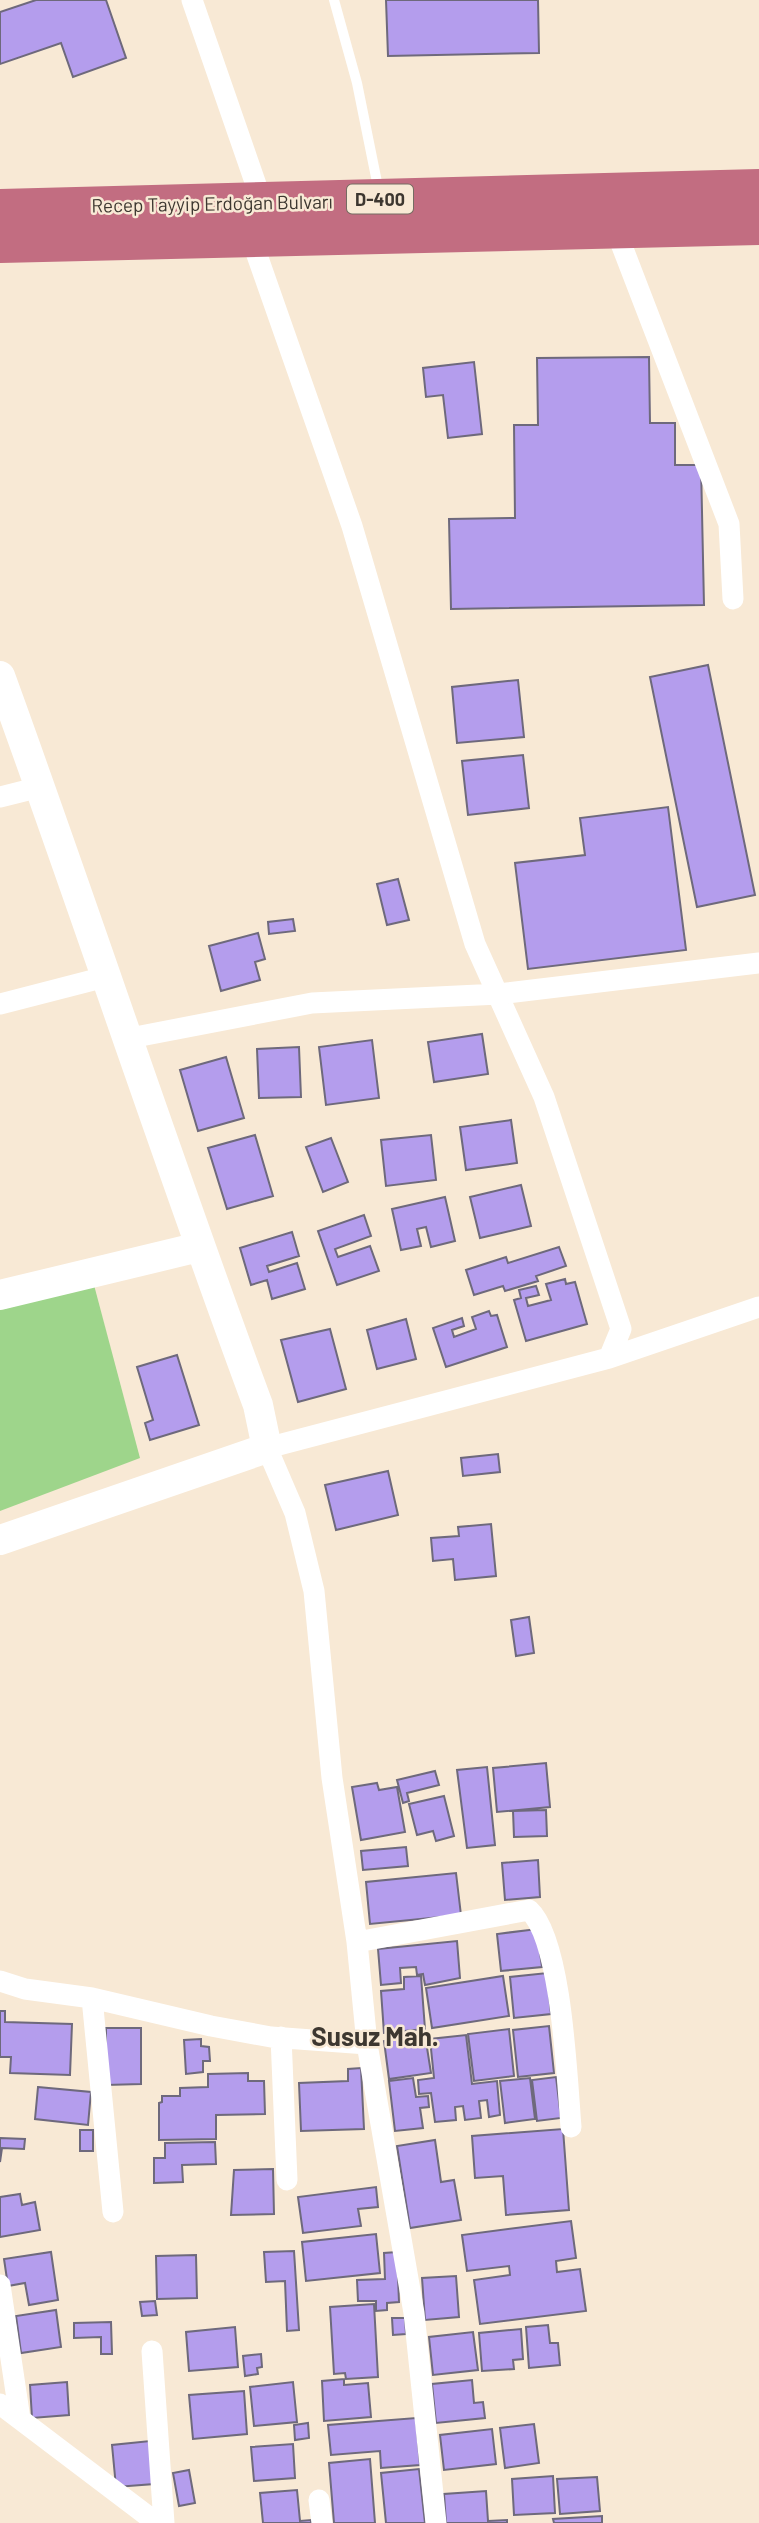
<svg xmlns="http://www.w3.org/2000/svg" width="759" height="2523" font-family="Barlow,sans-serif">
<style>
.green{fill:#9ed58b}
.building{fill:#b49ded;stroke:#6e697c;stroke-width:2}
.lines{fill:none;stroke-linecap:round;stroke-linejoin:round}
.lane{stroke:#fff;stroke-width:10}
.street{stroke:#fff;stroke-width:21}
.secondary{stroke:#fff;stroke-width:30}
.highway{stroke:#c26d81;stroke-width:38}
.labels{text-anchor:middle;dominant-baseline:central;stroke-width:5;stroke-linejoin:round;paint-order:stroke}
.shield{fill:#f8e9d5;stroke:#756c62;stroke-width:2}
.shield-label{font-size:18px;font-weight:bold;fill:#3d3730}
.street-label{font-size:19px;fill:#3d3730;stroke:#f8e9d5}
.district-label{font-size:26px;font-weight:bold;fill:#3d3730;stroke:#f8e9d5}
</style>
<rect width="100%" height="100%" fill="#f8e9d5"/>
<path class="green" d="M94 1285 140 1458 0 1511V1310Z"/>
<path class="building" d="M36 0H106L126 58 73 77 61 43 0 64V12Z
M386 0H538L539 53 388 56Z
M649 357 650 423H675V465H701L704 605 451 609 449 519 515 518 514 425H538L537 358Z
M474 362 482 434 448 438 443 395 426 397 423 368Z
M708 665 755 895 697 907 650 677Z
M518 680 524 737 457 743 452 687Z
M523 755 529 808 468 815 462 761Z
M668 807 686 950 528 969 515 863 585 855 580 818Z
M398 879 409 920 387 925 377 884Z
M293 919 295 931 269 934 268 922Z
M258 933 265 959 255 962 260 980 221 991 209 946Z
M482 1034 488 1074 434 1082 428 1042Z
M372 1040 379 1098 326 1105 319 1047Z
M299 1047 301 1097 259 1098 257 1049Z
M226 1057 244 1118 198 1131 180 1070Z
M511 1120 517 1163 466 1170 460 1127Z
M255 1135 273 1196 227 1209 208 1148Z
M431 1135 436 1180 386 1186 381 1140Z
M331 1138 348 1182 323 1192 306 1147Z
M521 1185 531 1226 480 1238 470 1197Z
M445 1197 455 1241 431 1247 426 1227 417 1229 421 1246 401 1250 392 1209Z
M364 1215 371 1236 335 1249 338 1257 370 1246 379 1271 337 1285 318 1231Z
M292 1232 299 1256 267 1266 269 1272 297 1263 305 1289 272 1299 267 1280 251 1285 240 1248Z
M559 1247 566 1266 536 1276 538 1281 505 1291 503 1286 474 1295 466 1270 506 1257 508 1263Z
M565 1279 566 1284 575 1282 587 1324 526 1341 514 1300 521 1298 519 1290 536 1286 539 1295 526 1298 528 1306 551 1300 546 1284Z
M489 1311 491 1316 497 1315 507 1347 446 1367 433 1328 462 1318 464 1326 452 1330 454 1337 476 1329 472 1317Z
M406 1319 416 1359 377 1369 367 1330Z
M330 1329 346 1389 298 1402 281 1340Z
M177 1355 199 1425 150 1440 145 1423 153 1420 137 1367Z
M498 1454 500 1472 463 1476 461 1458Z
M388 1471 398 1515 336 1530 325 1485Z
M491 1524 496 1576 455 1580 453 1559 433 1561 431 1538 459 1536 458 1527Z
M529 1617 534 1653 516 1656 511 1620Z
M546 1763 550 1807 497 1812 493 1768Z
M487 1767 495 1845 467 1848 457 1770Z
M435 1771 439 1785 407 1793 409 1801 403 1803 397 1780Z
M377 1783 379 1790 397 1787 405 1832 361 1840 352 1787Z
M444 1796 454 1836 436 1841 433 1831 417 1835 409 1804Z
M546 1810 547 1836 514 1837 513 1811Z
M406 1847 408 1866 363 1870 361 1851Z
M538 1860 540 1897 505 1900 502 1863Z
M456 1873 461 1915 370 1924 366 1882Z
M537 1929 542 1967 501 1971 497 1934Z
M457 1941 460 1978 425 1985 423 1974 417 1975 416 1967 400 1968 401 1983 381 1985 378 1949Z
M547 1973 551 2014 514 2018 510 1977Z
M421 1976 425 2029 384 2033 381 1991 404 1989V1977Z
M503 1976 509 2016 432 2028 426 1988Z
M0 2011H5V2022L72 2024 70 2075 10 2073 11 2057H0Z
M549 2026 554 2073 518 2077 513 2030Z
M106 2028H141V2084L106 2085Z
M509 2029 514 2076 474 2081 468 2034Z
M425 2035 431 2073 389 2079 384 2041Z
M466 2035 472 2084 497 2081 500 2115 489 2117 487 2100 479 2101 481 2118 465 2120 463 2106 455 2107 456 2120 435 2122 431 2093 419 2094 418 2080 434 2078 430 2039Z
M201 2039V2046L209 2047 210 2061H203V2072L186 2074 184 2040Z
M361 2068 364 2129 301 2131 299 2083 348 2081V2069Z
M248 2073V2081H264L265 2114 216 2115V2139L159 2140V2103L162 2102V2096H180V2088L208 2087V2074Z
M556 2077 561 2118 537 2121 532 2080Z
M413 2078 416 2097 428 2096 429 2107 420 2108 423 2128 395 2131 389 2081Z
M530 2078 535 2119 505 2123 500 2081Z
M38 2087 91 2092 88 2125 35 2119Z
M563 2129 569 2210 506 2215 503 2176 475 2178 472 2136Z
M80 2130H93V2151H80Z
M0 2138 25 2139 24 2149 2 2148 0 2162Z
M435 2140 441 2182 454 2180 461 2220 410 2228 397 2146Z
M215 2142 216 2164 182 2165 183 2182 154 2183V2158H165V2143Z
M273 2169 274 2214 231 2215 234 2170Z
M376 2187 378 2207 358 2209 361 2226 303 2233 298 2197Z
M20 2194 22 2205 35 2202 40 2230 0 2237V2197Z
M571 2221 576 2258 556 2261 557 2272 580 2269 586 2311 480 2324 474 2280 510 2275 509 2266 467 2271 462 2235Z
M376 2234 380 2273 306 2281 302 2242Z
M294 2251 299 2330 287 2331 285 2281 266 2282 264 2252Z
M51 2252 58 2300 29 2305 25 2283 8 2286 4 2259Z
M397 2252 399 2302 387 2303V2310L376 2311V2301H358L357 2280 385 2279 384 2253Z
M196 2255 197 2298 157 2299 156 2256Z
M456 2276 459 2317 425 2320 422 2278Z
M155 2301 157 2315 142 2316 140 2302Z
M374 2304 378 2377 346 2379 345 2373 334 2374 330 2307Z
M56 2310 61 2347 21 2353 16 2316Z
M392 2318H405L406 2334 393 2335Z
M111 2322 112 2354H101V2337L74 2338V2323Z
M548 2325 550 2343H558L560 2365 529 2368 526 2327Z
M235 2327 238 2367 189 2371 186 2332Z
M521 2329 523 2359 513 2360 514 2369 482 2371 479 2333Z
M473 2332 478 2370 433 2375 429 2337Z
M261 2354 262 2367 257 2368 258 2374 245 2376 243 2356Z
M344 2379V2385L368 2383 371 2417 324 2421 322 2381Z
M472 2380 474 2403 483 2402 485 2418 436 2423 432 2384Z
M67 2382 69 2415 32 2418 30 2385Z
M293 2382 297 2422 254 2426 250 2387Z
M244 2391 247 2434 193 2439 189 2395Z
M416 2418 420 2465 381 2468 380 2451 331 2455 328 2425Z
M308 2423 309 2438 295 2440 294 2425Z
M534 2424 539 2463 505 2468 500 2428Z
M492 2429 496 2464 444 2470 440 2435Z
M150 2441 154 2484 116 2487 112 2445Z
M293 2444 295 2478 254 2481 251 2447Z
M370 2459 375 2523H334L329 2463Z
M419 2469 425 2523H386L381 2473Z
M189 2470 195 2503 179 2506 173 2473Z
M553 2476 555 2513 514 2515 512 2479Z
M597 2477 600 2511 560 2514 557 2479Z
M297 2490 300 2521 311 2520V2523H263L260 2493Z
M486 2491 488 2521 507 2520V2523H446L444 2494Z
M602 2516V2523H554L553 2519Z"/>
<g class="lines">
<path class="lane" d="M334 0 357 83 379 192"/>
<path class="street" d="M192 0 262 202
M615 228 729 524 733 599
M251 238 352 526 475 944 544 1097 621 1329 609 1358 267 1448 295 1513 314 1591 332 1778 357 1942 367 2044 414 2313 436 2523
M0 797 40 787
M0 1004 105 977
M125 1039 312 1003 499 994 759 963
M609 1358 759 1307
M357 1942 529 1910C562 1940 567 2080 571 2127
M0 1981 25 1989 92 1998 211 2026 271 2037 367 2044
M92 1998 113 2212
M281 2037 287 2180
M0 2285 20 2419
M152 2351 164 2523
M0 2404 157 2523
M319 2500 322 2523"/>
<path class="secondary" d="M0 676C88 918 168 1163 258 1405L267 1448 0 1540
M0 1295 199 1247"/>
<path class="highway" d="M0 208 759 188
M0 244 759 226"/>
</g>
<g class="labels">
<rect class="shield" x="347" y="184.5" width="66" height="29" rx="5"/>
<g class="shield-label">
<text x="380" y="199">D-400</text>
</g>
<g class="street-label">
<text transform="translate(212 203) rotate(-1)">Recep Tayyip Erdoğan Bulvarı</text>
</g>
<g class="district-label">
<text x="375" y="2035">Susuz Mah.</text>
</g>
</g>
</svg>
